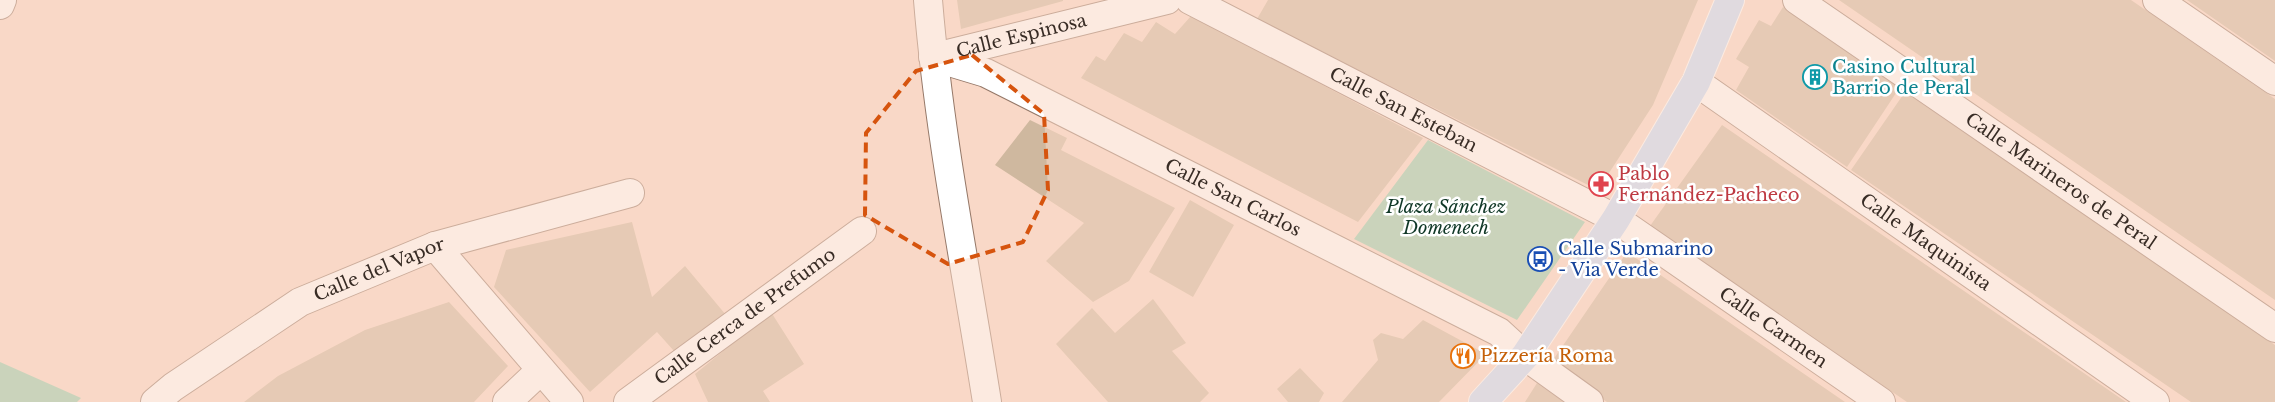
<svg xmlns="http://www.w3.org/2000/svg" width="2275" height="402" font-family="'Libre Baskerville',serif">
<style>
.green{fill:#91cdae}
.building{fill:#cfb89f}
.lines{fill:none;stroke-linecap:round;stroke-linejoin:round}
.minor-casing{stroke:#957868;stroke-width:30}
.major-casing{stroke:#fff;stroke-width:30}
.minor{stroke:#fff;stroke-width:28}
.major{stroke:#c1dcfd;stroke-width:28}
.marked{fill:none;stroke:#d6540e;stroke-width:4;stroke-dasharray:10 6;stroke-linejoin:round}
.labels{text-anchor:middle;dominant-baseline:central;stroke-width:5;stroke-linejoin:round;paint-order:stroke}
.street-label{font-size:18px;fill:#382c25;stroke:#fff}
.culture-label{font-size:18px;fill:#0d838f;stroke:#fff;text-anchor:start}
.health-label{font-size:18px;fill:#be3a42;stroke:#fff;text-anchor:start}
.park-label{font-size:18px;font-style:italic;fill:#0f3726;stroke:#fff}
.transit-label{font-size:18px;fill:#164399;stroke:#fff;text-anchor:start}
.food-label{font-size:18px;fill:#c56008;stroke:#fff;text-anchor:start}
</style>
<rect width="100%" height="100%" fill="#f9d8c7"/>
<path class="green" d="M1428 140 1585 222 1517 320 1354 239Z
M0 363V362L81 398 77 402H0Z"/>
<path class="building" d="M957 0H1063V1L961 29Z
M1268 0H1698L1653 105 1598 190 1257 19Z
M1839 0H2131L2275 99V300Z
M2187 0H2275V61Z
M1783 7 1900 87 1847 167 1736 90 1749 67 1736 59 1759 20 1771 26Z
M1191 16 1423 138 1358 222 1081 78 1096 56 1105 61 1124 33 1142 42 1156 22 1175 34Z
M1905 92 2275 345V402H2191L1851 170Z
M1030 120 1067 138 1061 150 1175 208 1129 281 1093 302 1046 261 1084 223 995 165Z
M1722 125 2126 402H1907L1650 226Z
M1190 200 1234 225 1193 297 1149 272Z
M632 222 652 297 685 266 726 315 674 351 657 332 590 392 494 287 506 250Z
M1627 252 1845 402H1607L1551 363Z
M1153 299 1186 343 1172 351 1209 393 1200 402H1108L1056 344 1092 308 1115 333Z
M449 302 508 366 474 402H244L278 376 365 330Z
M771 312 804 364 763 391 770 402H708L695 374Z
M1423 320 1486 354 1439 402H1342L1378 360 1373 340 1381 333 1403 339Z
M1300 368 1324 393 1319 402H1288L1277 389Z
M1537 383 1564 402H1525Z"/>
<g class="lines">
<defs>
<g id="minor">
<path d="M928 0C939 135 966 269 987 402"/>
<path id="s1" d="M1190 0 1616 219 1881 402"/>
<path id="s2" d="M1797 0 2275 328"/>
<path d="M2157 0 2275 81"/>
<path d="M0 5 2 0"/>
<path id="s3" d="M933 57 986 73 1499 332 1525 356 1589 402"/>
<path id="s4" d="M935 57 1167 0"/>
<path id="s5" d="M1696 82 2155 402"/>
<path d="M435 246 569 402"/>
<path id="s6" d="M155 402 173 387 300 302 435 246 630 193"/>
<path d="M507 402 541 370"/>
<path id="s7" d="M628 402 862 231"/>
</g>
<path id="major" d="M1483 402 1525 356 1616 219 1696 82 1730 0"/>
</defs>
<use href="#minor" class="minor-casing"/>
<use href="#major" class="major-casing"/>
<use href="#minor" class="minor"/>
<use href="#major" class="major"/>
</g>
<path d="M0 0H2275V402H0ZM972 55 1044 114 1048 190 1023 242 948 264 865 215 866 133 916 71Z" fill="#f9d8c7" fill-opacity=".55" fill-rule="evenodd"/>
<path class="marked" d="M972 55 1044 114 1048 190 1023 242 948 264 865 215 866 133 916 71Z"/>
<defs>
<symbol id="building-ring" viewBox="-11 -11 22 22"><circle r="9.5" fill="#fff" stroke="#0f9aa8" stroke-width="1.5"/><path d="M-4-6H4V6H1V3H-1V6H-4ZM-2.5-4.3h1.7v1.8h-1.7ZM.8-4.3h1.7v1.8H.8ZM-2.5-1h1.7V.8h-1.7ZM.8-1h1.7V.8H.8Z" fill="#0f9aa8"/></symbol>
<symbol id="pharmacy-ring" viewBox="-11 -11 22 22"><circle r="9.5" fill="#fff" stroke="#e0444e" stroke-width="1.5"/><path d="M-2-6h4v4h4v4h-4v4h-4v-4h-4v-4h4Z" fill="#e0444e"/></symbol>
<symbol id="bus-ring" viewBox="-11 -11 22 22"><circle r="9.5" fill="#fff" stroke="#1a4fb4" stroke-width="1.5"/><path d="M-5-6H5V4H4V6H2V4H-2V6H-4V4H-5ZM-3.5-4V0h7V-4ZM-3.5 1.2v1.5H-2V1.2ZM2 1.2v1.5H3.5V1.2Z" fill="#1a4fb4"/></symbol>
<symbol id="restaurant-ring" viewBox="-11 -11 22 22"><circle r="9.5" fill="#fff" stroke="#e8710a" stroke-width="1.5"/><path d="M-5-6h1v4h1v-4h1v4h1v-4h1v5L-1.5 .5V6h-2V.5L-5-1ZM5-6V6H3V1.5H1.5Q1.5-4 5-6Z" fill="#e8710a"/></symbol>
</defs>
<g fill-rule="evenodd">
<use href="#building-ring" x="1801" y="63" width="28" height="28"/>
<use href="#pharmacy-ring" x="1587" y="170" width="28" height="28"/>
<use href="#bus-ring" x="1526" y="245" width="28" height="28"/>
<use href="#restaurant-ring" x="1449" y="342" width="28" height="28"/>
</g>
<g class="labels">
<g class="street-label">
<text stroke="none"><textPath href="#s4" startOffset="89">Calle Espinosa</textPath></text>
<text stroke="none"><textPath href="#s1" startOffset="240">Calle San Esteban</textPath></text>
<text stroke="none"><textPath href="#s2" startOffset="320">Calle Marineros de Peral</textPath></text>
<text stroke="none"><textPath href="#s3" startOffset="332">Calle San Carlos</textPath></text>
<text stroke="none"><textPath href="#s5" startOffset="280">Calle Maquinista</textPath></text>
<text stroke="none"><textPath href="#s6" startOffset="262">Calle del Vapor</textPath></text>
<text stroke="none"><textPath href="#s7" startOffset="145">Calle Cerca de Prefumo</textPath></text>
<text stroke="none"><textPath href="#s1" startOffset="670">Calle Carmen</textPath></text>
</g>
<g class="culture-label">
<text x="1832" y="67">Casino Cultural<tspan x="1832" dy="21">Barrio de Peral</tspan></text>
</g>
<g class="health-label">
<text x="1618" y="174">Pablo<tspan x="1618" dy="21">Fernández-Pacheco</tspan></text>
</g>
<g class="park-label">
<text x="1446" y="207">Plaza Sánchez<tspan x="1446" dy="21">Domenech</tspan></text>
</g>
<g class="transit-label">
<text x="1558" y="249">Calle Submarino<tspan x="1558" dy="21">- Via Verde</tspan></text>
</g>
<g class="food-label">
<text x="1480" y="356">Pizzería Roma</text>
</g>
</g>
</svg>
